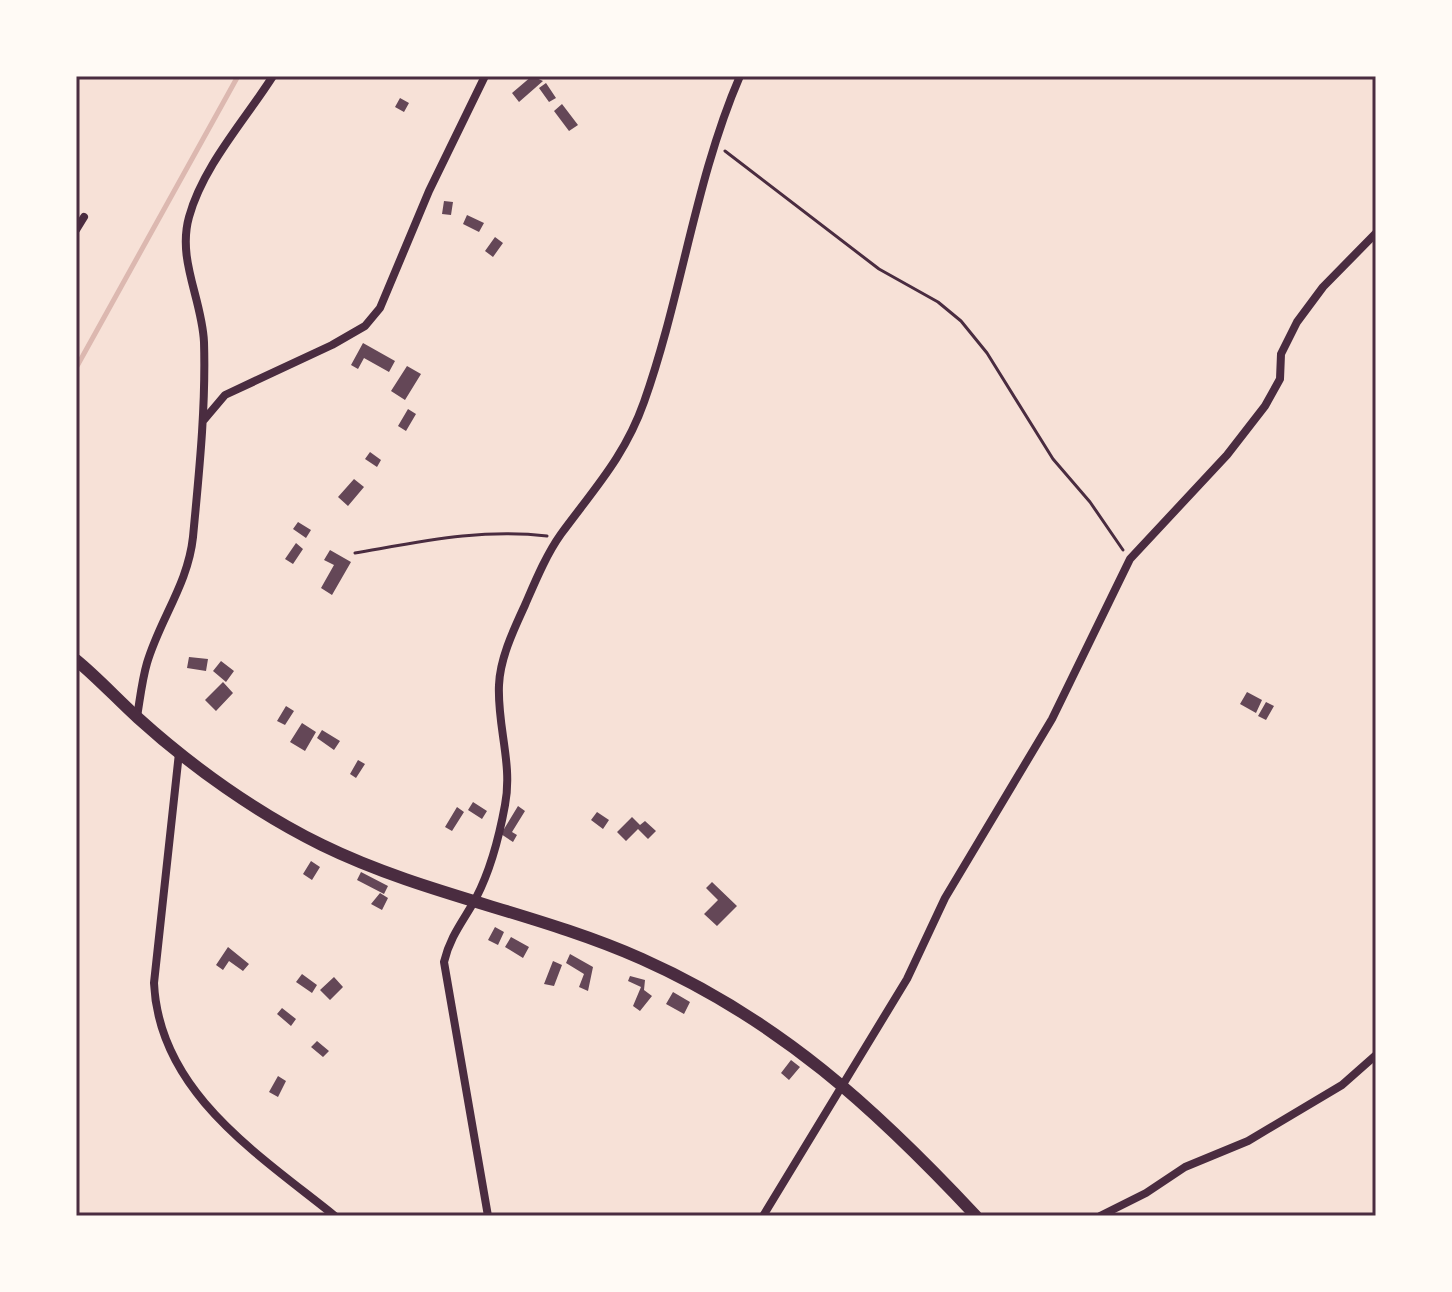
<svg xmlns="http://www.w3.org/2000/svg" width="1452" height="1292" font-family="'Noto Sans',sans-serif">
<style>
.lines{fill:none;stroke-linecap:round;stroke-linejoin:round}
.stream{stroke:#dcb8b0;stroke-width:5}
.building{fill:#644757}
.path{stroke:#4a2c40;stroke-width:3}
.minor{stroke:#4a2c40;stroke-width:8}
.tertiary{stroke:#4a2c40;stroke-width:12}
.neatline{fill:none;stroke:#4a2c40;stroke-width:3}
</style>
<rect width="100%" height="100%" fill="#f7e1d7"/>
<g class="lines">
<path class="stream" d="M76 368 238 76"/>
</g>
<path class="building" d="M532 76 543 81 519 102 512 93Z
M546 83 556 98 549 102 539 88Z
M400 98 409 103 404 112 395 107Z
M562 104 578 125 569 131 554 111Z
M444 201 453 202 451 215 442 214Z
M467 215 484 223 479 232 463 224Z
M495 237 503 243 493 257 485 251Z
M363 343 395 361 389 372 364 358 358 369 351 365Z
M407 366 421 374 405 400 391 391Z
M408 409 416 414 406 431 398 426Z
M370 452 381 460 377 467 365 459Z
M354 479 364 487 348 506 338 497Z
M298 522 311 530 306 538 293 529Z
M296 543 303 549 293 564 285 559Z
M330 550 351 562 332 595 321 588 334 565 324 560Z
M189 657 208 659 206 671 187 668Z
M221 661 234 671 226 682 213 671Z
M223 682 233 693 216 711 205 700Z
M1247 692 1262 700 1256 713 1240 704Z
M1266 702 1274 706 1266 720 1258 716Z
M286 706 294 711 285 725 277 721Z
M302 723 316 732 305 751 290 742Z
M322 730 340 741 334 750 317 738Z
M358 760 365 764 356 778 350 774Z
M473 802 487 811 482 819 468 810Z
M518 806 525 811 512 832 517 835 513 842 501 834Z
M457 807 464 812 452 831 445 827Z
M597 812 609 820 603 829 591 820Z
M632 817 640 825 645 821 656 831 648 839 638 829 626 841 617 832Z
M311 861 320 867 312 880 303 874Z
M361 872 388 886 384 894 357 880Z
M712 882 737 906 717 926 704 914 718 900 706 888Z
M380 893 388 898 382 910 371 904Z
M495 927 504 932 498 945 488 940Z
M511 937 529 947 523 958 505 947Z
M228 947 249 964 243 971 229 961 223 970 216 965Z
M570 954 593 967 588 991 579 987 584 974 566 963Z
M553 961 562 965 554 986 544 984Z
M302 974 317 985 312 993 296 982Z
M630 976 645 980 644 990 652 996 640 1011 633 1006 641 987 628 981Z
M334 977 343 987 330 1000 320 990Z
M673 992 690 1002 684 1014 666 1004Z
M282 1008 296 1019 291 1026 277 1014Z
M317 1041 329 1051 323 1057 311 1047Z
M791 1060 800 1067 789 1080 781 1073Z
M278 1076 286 1081 278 1097 269 1092Z"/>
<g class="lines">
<path class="path" d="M725 151 879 269 938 302 961 321 987 353 1053 459 1090 502 1123 550
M355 553C419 542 481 528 547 536"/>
<path class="minor" d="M76 230 84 217
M203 421 225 395 332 345 365 326 380 308 429 191 485 76
M137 717C140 699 142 680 147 663 160 619 188 584 193 537 199 473 206 407 204 342 202 299 177 260 189 217 203 166 245 120 273 76
M179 753 154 983C159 1092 258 1154 335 1216
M488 1216 444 962C450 936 464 920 476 898 491 869 499 838 505 805 513 764 497 726 499 685 500 658 514 629 525 605 535 582 546 555 561 534 594 489 625 456 644 402 682 295 695 180 740 76
M763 1216 907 979 945 898 1052 719 1130 559 1227 455 1265 406 1280 379 1281 354 1297 322 1323 287 1376 233
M1100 1216 1146 1193 1185 1167 1248 1141 1342 1085 1376 1055"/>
<path class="tertiary" d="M76 660C98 678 117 699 138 718 192 767 257 813 322 845 424 895 539 913 642 959 779 1020 875 1108 976 1216"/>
</g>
<rect width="1452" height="1292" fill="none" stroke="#fffaf5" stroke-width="156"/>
<rect x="78" y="78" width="1296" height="1136" class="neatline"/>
</svg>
